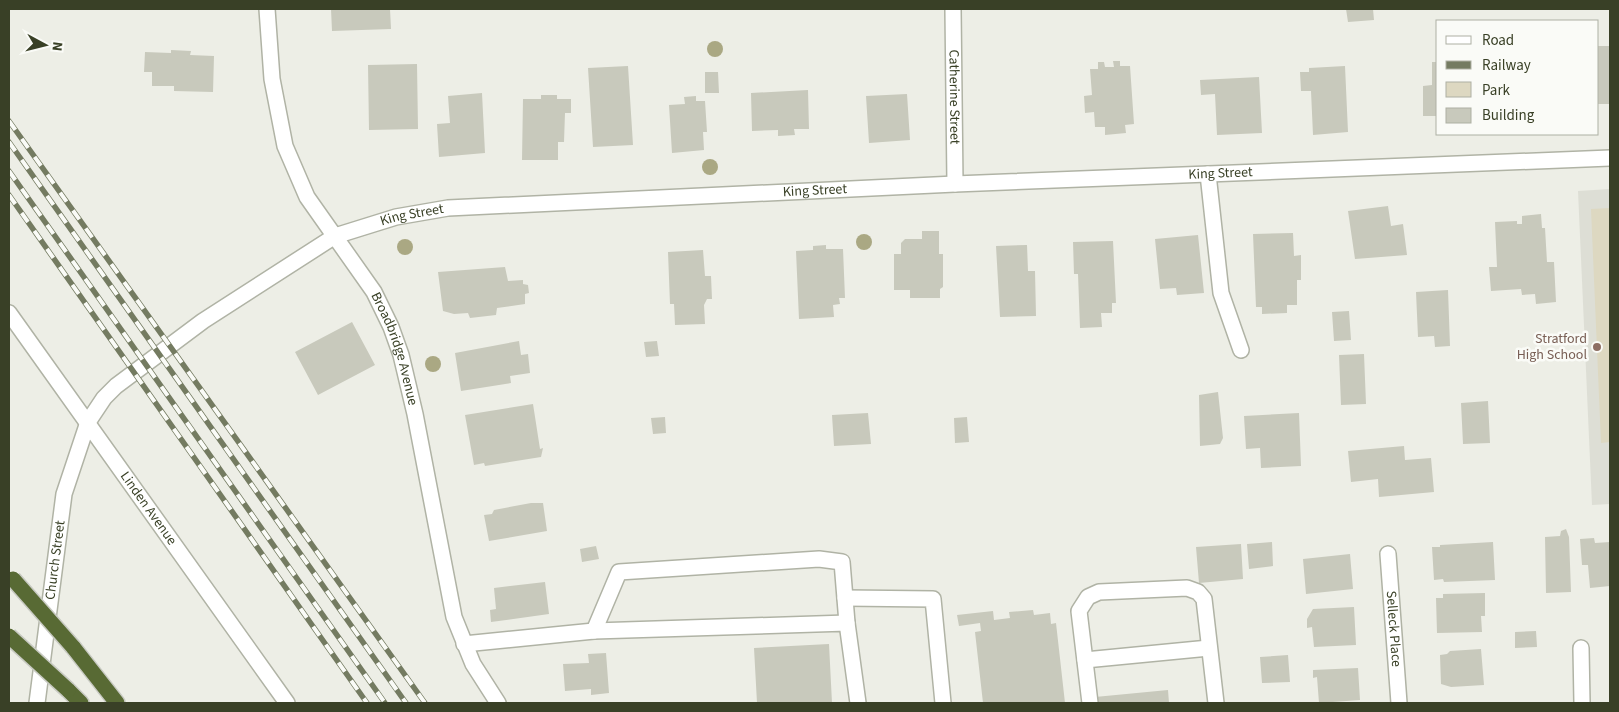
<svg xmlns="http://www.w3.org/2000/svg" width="1619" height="712" font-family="'Source Sans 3',sans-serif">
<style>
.built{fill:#ddded5}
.green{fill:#ddd8c1}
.building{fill:#c8c9bc}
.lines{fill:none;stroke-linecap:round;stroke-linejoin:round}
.minor-casing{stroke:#b0b3a5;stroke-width:18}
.highway-casing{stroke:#c8cac2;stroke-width:18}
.minor{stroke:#fff;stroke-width:15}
.highway{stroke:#586a34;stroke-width:15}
.rail-casing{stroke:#747b61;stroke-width:5.5}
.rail{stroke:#fafbf7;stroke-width:4;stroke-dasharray:11;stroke-linecap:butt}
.highway-bridge-casing{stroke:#c8cac2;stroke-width:18;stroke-linecap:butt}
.highway-bridge{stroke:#586a34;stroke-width:15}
.tree{fill:#aaa883}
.education-dot{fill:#8d6e63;stroke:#fafbf7;stroke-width:2}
.labels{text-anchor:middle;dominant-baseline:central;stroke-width:5;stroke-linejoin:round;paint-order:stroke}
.street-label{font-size:14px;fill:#394026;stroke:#fafbf7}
.education-label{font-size:14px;fill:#785e54;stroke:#fafbf7;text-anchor:end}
</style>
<rect width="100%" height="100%" fill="#edeee6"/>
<path class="built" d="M1610 189V504L1592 505 1578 191Z"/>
<path class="green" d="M1610 208V442L1601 443 1591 209Z"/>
<path class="building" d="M331 9H390L391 29 332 31Z
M1346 9H1373L1374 20 1348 22Z
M1598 46H1610V104H1598Z
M171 50 191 51 190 55 214 56 213 92 174 91V86H152V72H144L145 52 171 53Z
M1113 61H1120V66H1130L1134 124 1125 125 1126 133 1105 135V127H1095L1094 112 1085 113 1084 96 1092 95 1090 69H1098V62H1104L1105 67H1114Z
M1432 62H1438V116H1423V86L1432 85Z
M417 64 418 129 369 130 368 65Z
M628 66 633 145 593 147 588 68Z
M1345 66 1348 132 1313 135 1311 91H1301L1300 72H1309V68Z
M705 72H718L719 93H705Z
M1259 77 1262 133 1217 135 1215 94 1201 95 1200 80Z
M808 90 809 129H794L795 135 778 136V130L752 131 751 93Z
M482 93 485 153 439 157 437 124 450 123 448 96Z
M907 94 910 140 869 143 866 96Z
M541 95H557V99H571V113H565L564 142H558V160H522L523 99H541Z
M696 96V101H705L707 132H703L704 150 672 153 669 105 685 104 684 97Z
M1388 206 1391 226 1403 224 1407 255 1355 259 1348 211Z
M1541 214 1542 228H1545L1547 262H1554L1556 302 1536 304 1535 294 1522 295 1521 289 1491 291 1489 267H1497L1495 222 1517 221V224H1522V216Z
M922 231H939V254H943V287L940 289V298H910V290H894V254H901V243L905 239H922Z
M1293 233 1294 256 1301 255V280H1297V305H1287V313L1262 314V307H1256L1253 234Z
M1198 235 1204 293 1177 295 1176 288 1160 289 1155 239Z
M1113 241 1116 303H1112V313H1101L1102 327 1080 328 1078 274H1074L1073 242Z
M826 245V249H843L845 298H839L840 304 833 305 834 317 799 319 796 251 813 250V246Z
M1027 245 1028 271H1035L1036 316 1000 317 996 246Z
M703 250 705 276H711L712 299H707L704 305 705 324 675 325 674 304H670L668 252Z
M505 267 508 281 523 280V284L528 285 529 293 525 294V304L497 308 496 315 470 318 468 313 454 314 443 311 438 272Z
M1448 290 1450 346 1435 347 1434 336 1418 337 1416 292Z
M1349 311 1351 340 1334 341 1332 312Z
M352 322 375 365 318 395 295 352Z
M519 341 521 355 528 354 530 373 510 376 511 383 461 391 455 353Z
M657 341 659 356 646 357 644 342Z
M1364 354 1366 404 1341 405 1339 355Z
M1218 392 1223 438 1220 444 1200 446 1199 395Z
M1488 401 1490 443 1463 444 1461 403Z
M533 404 540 449 543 448 541 457 485 466 484 463 474 465 465 415Z
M868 413 871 444 834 446 832 415Z
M1299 413 1301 466 1261 468 1260 448 1246 449 1244 416Z
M665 417 666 433 653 434 651 418Z
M967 417 969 442 955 443 954 418Z
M1404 446 1405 460 1431 458 1434 492 1379 497 1378 479 1351 482 1348 451Z
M531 503H543L547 531 489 541 484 515 492 514 494 510Z
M1566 529 1569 537 1571 592 1546 593 1545 537 1560 536 1561 531Z
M1594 538 1595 543 1610 542V586L1590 588 1588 565H1582L1580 539Z
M1272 542 1273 566 1249 569 1247 544Z
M1493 542 1495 580 1444 582 1443 579 1434 580 1432 547H1440V545Z
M1241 544 1243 579 1199 583 1196 547Z
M596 546 599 559 582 562 580 549Z
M1350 554 1353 589 1306 594 1303 559Z
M545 582 549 614 491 622 490 610 496 609 494 588Z
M1485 593V616H1481L1482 632 1437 633 1436 598H1443V594Z
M1354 607 1356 645 1314 647 1312 627 1307 628V619L1313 609Z
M1033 610 1034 615 1050 613 1051 624 1056 623 1065 703H983L975 632 981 631 980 623 959 626 957 615 993 611 994 620 1010 618 1009 612Z
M1536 631 1537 647 1515 648V632Z
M829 644 832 703H757L754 648Z
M1481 649 1484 685 1451 687 1441 684 1440 655 1447 654 1450 651Z
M606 653 609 693 591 695V689L565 691 563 664 589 663 588 654Z
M1288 655 1290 682 1262 683 1260 657Z
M1358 668 1360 700 1319 703 1317 677 1313 678V670Z
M1168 690 1169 703H1096L1095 697Z"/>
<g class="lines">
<defs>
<g id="minor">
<path id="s1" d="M267 9 272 79 285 146 307 197 374 292 391 327 401 355 415 414 454 617 473 664 498 703"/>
<path id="s2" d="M953 9 955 184"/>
<path d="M1208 174 1221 293 1241 350"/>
<path id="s3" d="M9 313 287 703"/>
<path id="s4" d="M1388 554 1399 703"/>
<path d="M845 598 933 599 943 703"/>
<path d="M594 631 619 572 819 559 842 562 847 623"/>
<path d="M464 644 594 631 847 623 858 703"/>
<path d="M1581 648 1582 703"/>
<path d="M1085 660 1209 648"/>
<path id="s5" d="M37 703 64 494 88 422 104 398 116 386 203 321 335 236 396 217 448 208 955 184 1610 158"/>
<path d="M1090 703 1079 611 1088 597 1099 592 1187 588 1198 592 1204 599 1216 703"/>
</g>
<path id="highway" d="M73 647 117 703
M68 690 81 703"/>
</defs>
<use href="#minor" class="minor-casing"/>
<use href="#highway" class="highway-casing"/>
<use href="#minor" class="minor"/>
<use href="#highway" class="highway"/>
<defs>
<path id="rail" d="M9 121 425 703
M9 142 406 703
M9 171 385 703
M9 195 367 703"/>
</defs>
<use href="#rail" class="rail-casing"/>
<use href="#rail" class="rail"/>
<defs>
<path id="highway-bridge" d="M13 579 73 647
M9 636 68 690"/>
</defs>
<use href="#highway-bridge" class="highway-bridge-casing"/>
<use href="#highway-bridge" class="highway-bridge"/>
</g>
<g class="tree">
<circle cx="715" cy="49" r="8"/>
<circle cx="710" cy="167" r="8"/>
<circle cx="864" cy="242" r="8"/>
<circle cx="405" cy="247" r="8"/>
<circle cx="433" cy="364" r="8"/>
</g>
<circle class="education-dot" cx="1597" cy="347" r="5"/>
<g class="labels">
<g class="street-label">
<text stroke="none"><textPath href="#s2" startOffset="88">Catherine Street</textPath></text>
<text stroke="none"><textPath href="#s5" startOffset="1488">King Street</textPath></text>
<text stroke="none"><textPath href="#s5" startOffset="1082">King Street</textPath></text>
<text stroke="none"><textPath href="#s5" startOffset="678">King Street</textPath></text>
<text stroke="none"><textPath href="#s1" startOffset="371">Broadbridge Avenue</textPath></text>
<text stroke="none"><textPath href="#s3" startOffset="240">Linden Avenue</textPath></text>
<text stroke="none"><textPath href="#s5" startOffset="144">Church Street</textPath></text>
<text stroke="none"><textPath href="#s4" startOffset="75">Selleck Place</textPath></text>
</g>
<g class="education-label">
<text x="1587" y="339">Stratford<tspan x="1587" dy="16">High School</tspan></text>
</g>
</g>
<rect width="1619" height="712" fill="none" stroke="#394026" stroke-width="20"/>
<rect x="1436" y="20" width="162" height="115" fill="#fafbf7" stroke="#adb0a3"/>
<rect x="1446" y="36" width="25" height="8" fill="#ffffff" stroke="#adb0a3"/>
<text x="1482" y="45" font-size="15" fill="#394026">Road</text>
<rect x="1446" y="61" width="25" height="8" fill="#747b61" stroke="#adb0a3"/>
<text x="1482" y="70" font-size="15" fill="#394026">Railway</text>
<rect x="1446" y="82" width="25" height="15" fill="#ddd8c1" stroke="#adb0a3"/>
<text x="1482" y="95" font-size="15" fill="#394026">Park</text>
<rect x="1446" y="108" width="25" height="15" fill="#c8c9bc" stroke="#adb0a3"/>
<text x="1482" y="120" font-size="15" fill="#394026">Building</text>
<g transform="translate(45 45) rotate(97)" stroke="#fafbf7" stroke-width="4" paint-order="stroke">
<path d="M0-4L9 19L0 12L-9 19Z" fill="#394026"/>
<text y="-8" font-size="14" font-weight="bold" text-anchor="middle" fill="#394026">N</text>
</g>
</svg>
